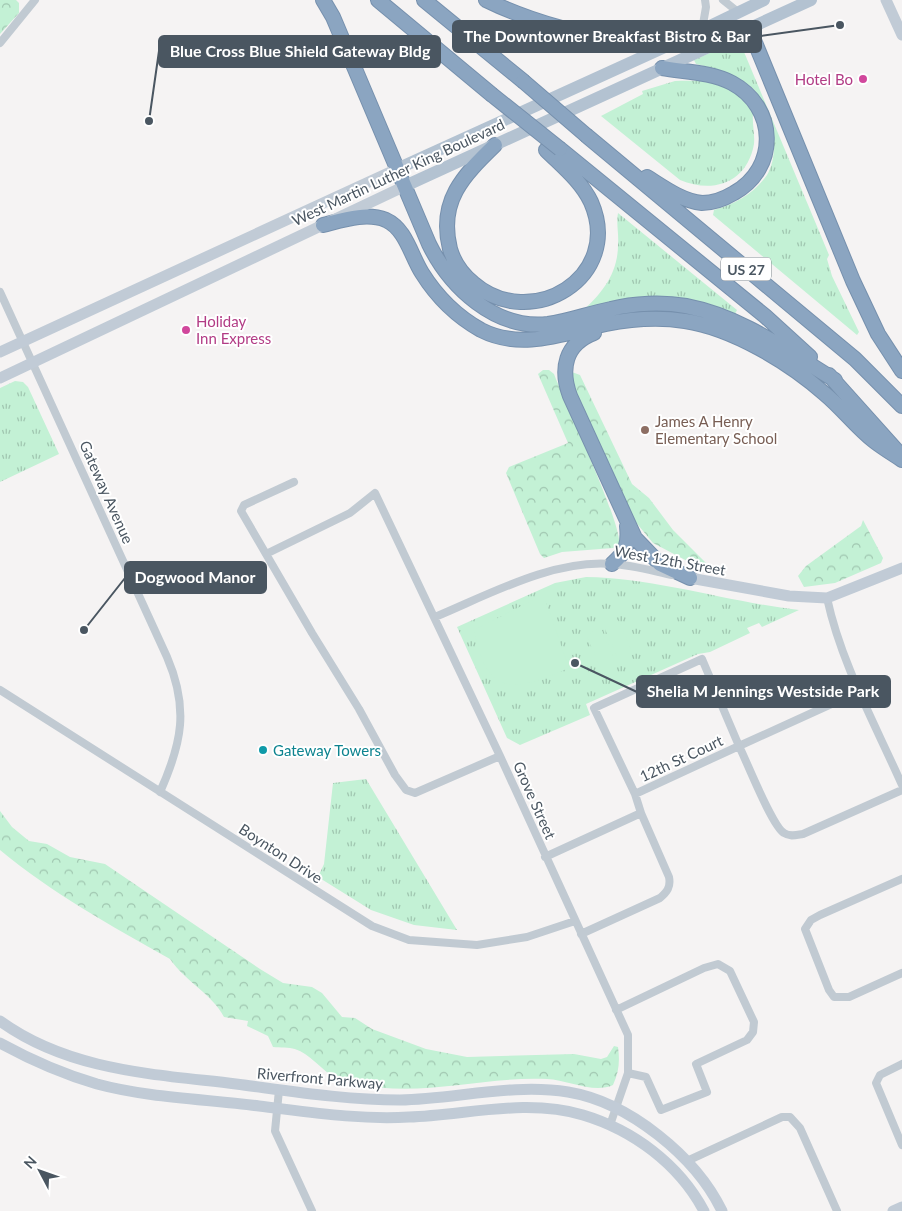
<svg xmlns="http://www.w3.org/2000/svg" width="902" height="1211" font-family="Lato,sans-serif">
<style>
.grass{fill:url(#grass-tufts)}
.forest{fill:url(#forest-crowns)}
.pitch{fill:#c3f1d5}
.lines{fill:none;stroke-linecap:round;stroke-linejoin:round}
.highway-casing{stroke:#7690ad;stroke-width:16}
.street{stroke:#c1cad2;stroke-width:8}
.secondary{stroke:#c1cbd6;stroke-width:11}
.primary{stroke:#b3c2d1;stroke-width:12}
.highway{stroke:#8ba5c1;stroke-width:14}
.highway-bridge-casing{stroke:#7690ad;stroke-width:16;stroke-linecap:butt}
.highway-bridge{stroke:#8ba5c1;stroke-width:14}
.hotel-dot{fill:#d1479c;stroke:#fff;stroke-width:2}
.education-dot{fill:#8d6e63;stroke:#fff;stroke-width:2}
.culture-dot{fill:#0f9aa8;stroke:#fff;stroke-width:2}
.labels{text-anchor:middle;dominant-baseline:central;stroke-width:4;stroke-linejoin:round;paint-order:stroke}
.shield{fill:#fff;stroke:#808990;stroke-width:1}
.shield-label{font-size:14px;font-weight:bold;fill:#4a5661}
.hotel-label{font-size:15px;fill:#b23c85;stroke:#fff;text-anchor:end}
.street-label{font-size:15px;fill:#4a5661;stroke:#fff}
.education-label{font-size:15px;fill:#785e54;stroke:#fff;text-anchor:start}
.culture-label{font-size:15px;fill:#0d838f;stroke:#fff;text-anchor:start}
.leader{fill:none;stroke:#4a5661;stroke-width:2}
.callout-dot{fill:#4a5661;stroke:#fff;stroke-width:2}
.callout{fill:#4a5661;stroke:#4a5661;stroke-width:2}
.callout-label{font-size:16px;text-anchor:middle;font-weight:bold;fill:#fff}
</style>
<defs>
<pattern id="grass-tufts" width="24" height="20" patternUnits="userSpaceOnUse" patternTransform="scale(1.25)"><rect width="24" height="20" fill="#c3f1d5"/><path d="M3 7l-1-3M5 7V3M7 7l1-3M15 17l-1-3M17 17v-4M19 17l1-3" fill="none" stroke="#a0c6b0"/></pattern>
<pattern id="forest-crowns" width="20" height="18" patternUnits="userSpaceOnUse" patternTransform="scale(1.25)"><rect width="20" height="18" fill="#c3f1d5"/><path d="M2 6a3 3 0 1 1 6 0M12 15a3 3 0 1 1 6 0" fill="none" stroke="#a0c6b0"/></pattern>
</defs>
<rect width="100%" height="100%" fill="#f5f3f3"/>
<path class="grass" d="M739 40 829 255 827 259 832 276 859 332 857 335 713 215 714 210C735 204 754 194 767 175 782 150 771 104 750 86 734 73 715 69 696 64L694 60Z
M675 81C711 80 732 82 753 113 752 124 755 134 754 144 747 183 713 194 680 180L601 116 643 94 642 91Z
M618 213 737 310 735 314C683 291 634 304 581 312 602 294 618 273 618 245 619 234 616 223 618 213Z
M15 381 23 382 28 387 59 454 0 482V388Z
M586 577C656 578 728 602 799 610L762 627 759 623 747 628 750 633 710 652 698 654 586 704 590 715 520 745 507 738 457 627 555 583Z
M366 779 457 930 414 925 371 910 318 877 324 864 333 783Z"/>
<path class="forest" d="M0 0H16L19 3V13L0 34Z
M543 370H549L554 374C564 400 623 526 619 544L613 548 562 552 544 558 540 554 506 473 509 467 568 443 538 374Z
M572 372 580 375 632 484 649 498 673 530 706 563 711 570 710 573 653 543 624 508 575 399Z
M863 520 883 558 881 563 835 583 804 587 798 576 806 566 861 526Z
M0 811 12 827 29 841 47 844 70 857 105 864 260 969 283 983 312 987 322 993 342 1017 355 1018 372 1029 426 1049 467 1057 574 1054 601 1059 607 1057 614 1046 618 1047C620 1061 619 1072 613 1085 594 1094 568 1080 547 1079 483 1076 421 1098 358 1084 350 1082 339 1080 332 1076 320 1068 310 1054 295 1049 289 1047 280 1048 273 1047L268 1036 247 1026 248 1021 224 1017C212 994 186 982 170 959 111 926 52 893 0 850Z"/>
<path class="pitch" d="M539 597 545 599 569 668C514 692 487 698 474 630Z
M618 620 632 651 618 658 604 627Z
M601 628 614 659 600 666 586 635Z"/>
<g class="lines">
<defs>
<path id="highway" d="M323 0 333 17 429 244C450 287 495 330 548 324 569 321 590 313 611 309 634 303 663 302 686 306 743 317 787 351 835 380
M378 0 491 94
M424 0 523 81
M486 0C529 21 589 39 638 40 660 40 681 35 702 30
M749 28 853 281 878 334 902 371
M587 136 855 359 902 406
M495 145C463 176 438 201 450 249 454 263 462 274 473 283 531 333 624 277 591 202 581 181 562 166 546 150
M560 149 765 316 810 357
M647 177C663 187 682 201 702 203 714 203 724 199 734 193 779 168 777 107 732 83 711 72 685 72 662 68
M323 225C343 220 366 212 386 220 406 229 411 256 422 273 437 297 456 316 481 330 522 351 564 333 606 324 631 319 659 317 685 321 732 328 789 362 825 394 842 408 856 427 874 441 883 448 893 454 902 460
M594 333C565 344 560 369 570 396L635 538 660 564 690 578
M829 375 898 452
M612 564C626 552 629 544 627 526"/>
</defs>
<use href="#highway" class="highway-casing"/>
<path class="street" d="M723 0 738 12
M702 30 706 7 705 0
M0 43 35 0
M0 292 167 657C189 708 182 743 160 792
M266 554 241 511 244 505 294 482
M827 598C841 663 875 724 902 785
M435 617C488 595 553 559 612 564 632 565 653 571 672 575
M702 659 739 746 635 794 594 708Z
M0 690 372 926 409 940 477 945 527 937 575 921
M860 691 739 746C747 762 772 826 784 833 790 837 796 835 803 834L902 790
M500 756 415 793 406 790 395 775 359 709 312 633 266 554 350 513 375 493 500 756 628 1035V1073L610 1125
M545 857 641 813 635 794
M902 879 820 915 811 920 805 929 829 990 834 997H849L902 973
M581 934 660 898C667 892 671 887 669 877L641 813
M616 1010 704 968 718 964 730 971 754 1022 753 1032 747 1040 696 1064 707 1092 661 1110 646 1077 628 1073
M902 1064 880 1075 876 1083 902 1145
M279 1090 275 1131 312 1211
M687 1161 782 1117H790L800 1128 837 1211"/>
<path class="secondary" d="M886 0 902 35
M0 352 397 169
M0 378 405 186
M690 578 789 596 827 598 902 568
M0 1021C69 1071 154 1074 236 1084 290 1091 345 1100 400 1100 455 1099 513 1083 568 1092 629 1102 696 1157 722 1211
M0 1043C31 1060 63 1074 97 1084 149 1098 206 1099 259 1106 309 1112 359 1120 409 1117 466 1115 527 1098 583 1115 633 1130 679 1164 704 1211
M893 1211 902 1207"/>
<path class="primary" d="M397 169 702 30 764 0
M405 186 811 0"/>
<use href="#highway" class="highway"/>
<defs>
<path id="highway-bridge" d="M523 81 587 136
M491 94 560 149"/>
</defs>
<use href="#highway-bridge" class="highway-bridge-casing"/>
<use href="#highway-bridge" class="highway-bridge"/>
</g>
<g class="hotel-dot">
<circle cx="863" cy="79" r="5"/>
<circle cx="186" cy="330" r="5"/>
</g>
<circle class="education-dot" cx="645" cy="430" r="5"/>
<circle class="culture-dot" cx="263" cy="750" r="5"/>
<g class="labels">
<rect class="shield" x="721" y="257.5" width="50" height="23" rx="4"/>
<g class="shield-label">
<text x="746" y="269">US 27</text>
</g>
<g class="hotel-label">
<text x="853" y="79">Hotel Bo</text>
<text x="196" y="321" text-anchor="start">Holiday<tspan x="196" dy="17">Inn Express</tspan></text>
</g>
<g class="street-label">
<text transform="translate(398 172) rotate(-25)">West Martin Luther King Boulevard</text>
<text transform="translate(107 492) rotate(66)">Gateway Avenue</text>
<text transform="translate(670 560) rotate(10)">West 12th Street</text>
<text transform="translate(681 758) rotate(-25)">12th St Court</text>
<text transform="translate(535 800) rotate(66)">Grove Street</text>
<text transform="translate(281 853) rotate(33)">Boynton Drive</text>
<text transform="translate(320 1078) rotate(5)">Riverfront Parkway</text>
</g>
<g class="education-label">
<text x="655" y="421">James A Henry<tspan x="655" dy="17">Elementary School</tspan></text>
</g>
<g class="culture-label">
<text x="273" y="750">Gateway Towers</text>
</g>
</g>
<path class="leader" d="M840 25L761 36M149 121L159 51M84 630L125 578M575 663L637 692"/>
<g class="callout-dot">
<circle cx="840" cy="25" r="5"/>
<circle cx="149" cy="121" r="5"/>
<circle cx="84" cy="630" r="5"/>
<circle cx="575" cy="663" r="5"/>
</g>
<g class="callout">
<rect x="453" y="21" width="308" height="31" rx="5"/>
<rect x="159" y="36" width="281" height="31" rx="5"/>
<rect x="125" y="562" width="141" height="31" rx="5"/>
<rect x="637" y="676" width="253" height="31" rx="5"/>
</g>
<g class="callout-label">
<text x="607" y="42">The Downtowner Breakfast Bistro &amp; Bar</text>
<text x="300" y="57">Blue Cross Blue Shield Gateway Bldg</text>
<text x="195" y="583">Dogwood Manor</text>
<text x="763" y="697">Shelia M Jennings Westside Park</text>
</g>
<g transform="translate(40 1171) rotate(311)" stroke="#ffffff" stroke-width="4" paint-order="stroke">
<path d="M0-4L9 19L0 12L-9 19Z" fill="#4a5661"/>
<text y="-8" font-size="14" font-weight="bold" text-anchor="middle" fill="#4a5661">N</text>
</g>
</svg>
